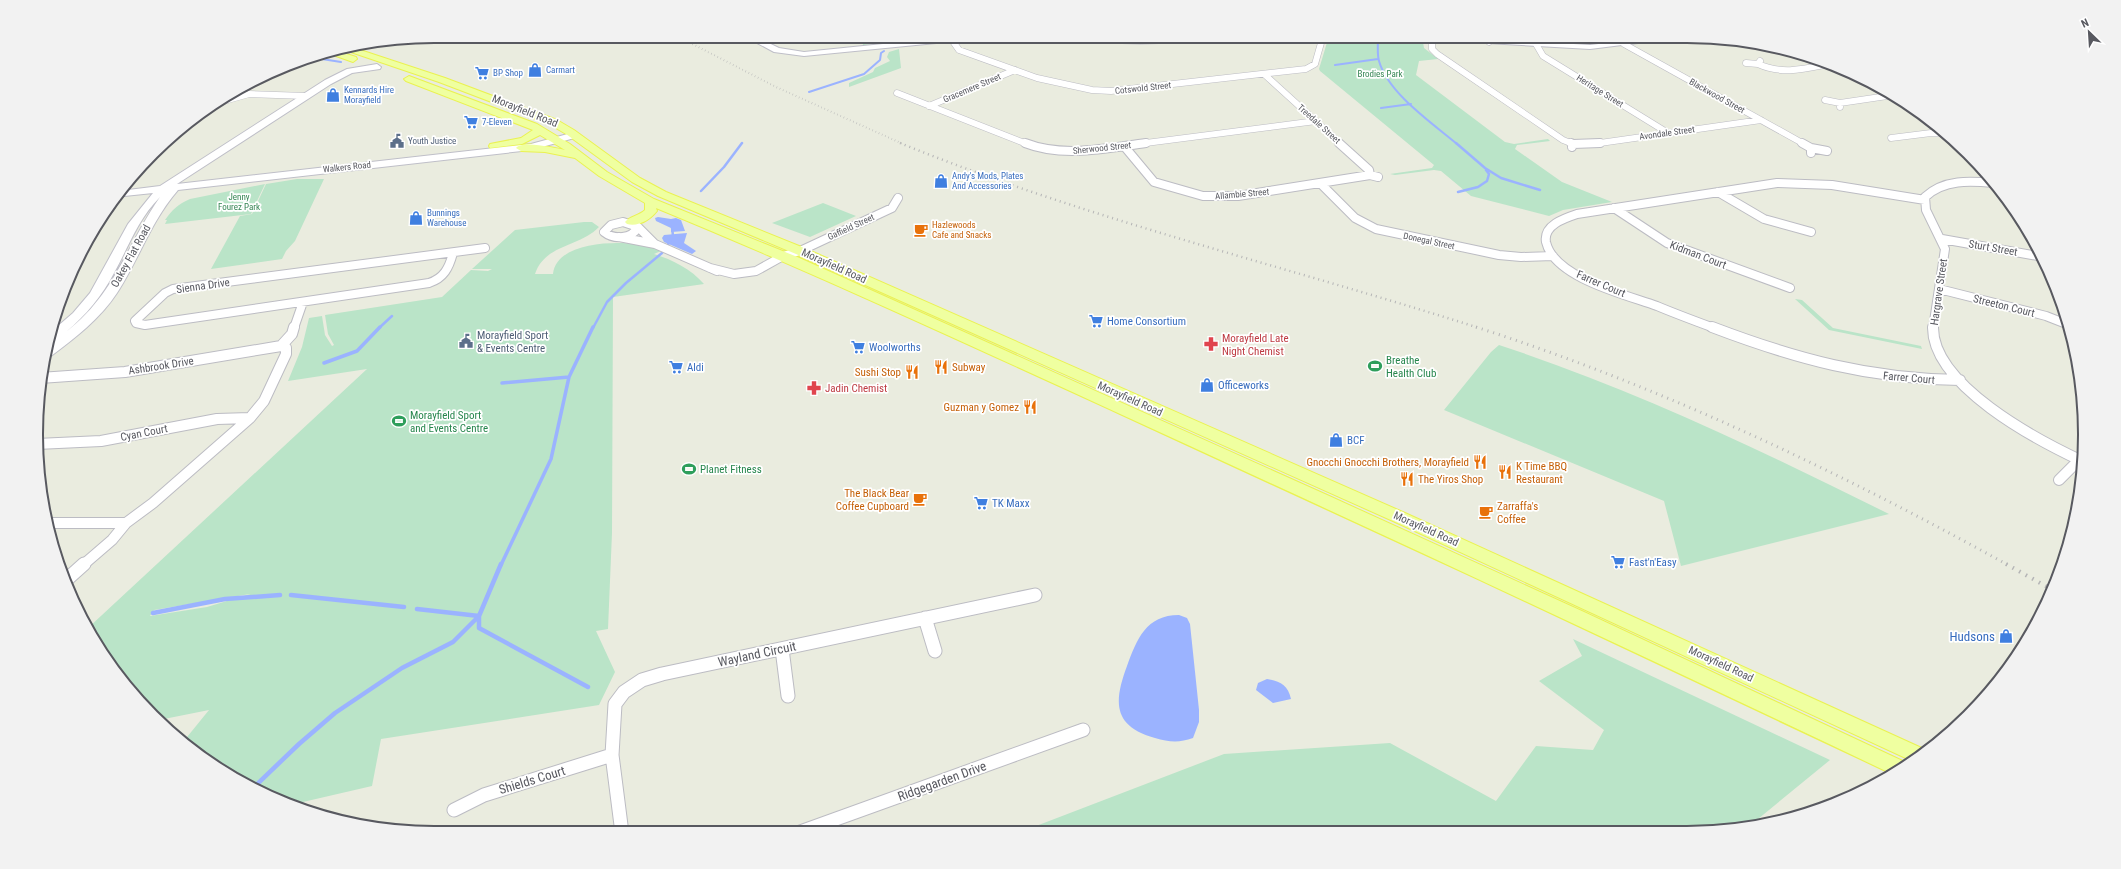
<svg xmlns="http://www.w3.org/2000/svg" width="2121" height="869" font-family="'Roboto Condensed',sans-serif">
<style>
.green{fill:#bae4c8;fill-rule:evenodd}
.water{fill:#9bb3ff}
.lines{fill:none;stroke-linecap:round;stroke-linejoin:round}
.stream-far3{stroke:#9bb3ff;stroke-width:2}
.stream-far2{stroke:#9bb3ff;stroke-width:2.5}
.stream-far1{stroke:#9bb3ff;stroke-width:3.5}
.stream{stroke:#9bb3ff;stroke-width:4.5}
.street-far3-casing{stroke:#bcbcc3;stroke-width:7}
.street-far2-casing{stroke:#bcbcc3;stroke-width:10}
.street-far1-casing{stroke:#bcbcc3;stroke-width:12}
.street-casing{stroke:#bcbcc3;stroke-width:15}
.secondary-casing{stroke:#bfbfc8;stroke-width:2}
.primary-casing{stroke:#eaf251;stroke-width:2}
.street-far3{stroke:#fff;stroke-width:6}
.street-far2{stroke:#fff;stroke-width:8}
.street-far1{stroke:#fff;stroke-width:10}
.street{stroke:#fff;stroke-width:13}
.secondary{fill:#fff;fill-rule:evenodd}
.primary{fill:#efffa0;fill-rule:evenodd}
.rail-far3{stroke:#b5b5b6;stroke-width:2;stroke-dasharray:0.5 3;stroke-linecap:butt}
.rail-far2{stroke:#b5b5b6;stroke-width:2.5;stroke-dasharray:1 4;stroke-linecap:butt}
.rail-far1{stroke:#b5b5b6;stroke-width:3;stroke-dasharray:1 5;stroke-linecap:butt}
.rail{stroke:#b5b5b6;stroke-width:4;stroke-dasharray:1.5 6;stroke-linecap:butt}
.labels{text-anchor:middle;dominant-baseline:central;stroke-width:3.5;stroke-linejoin:round;paint-order:stroke}
.far-shop-label{font-size:9px;fill:#366cbe;stroke:#fff;text-anchor:start}
.far-park-label{font-size:9px;fill:#338452;stroke:#fff}
.far-street-label{font-size:9px;fill:#585960;stroke:#fff}
.far-service-label{font-size:9px;fill:#4e5e75;stroke:#fff;text-anchor:start}
.far-food-label{font-size:9px;fill:#c56008;stroke:#fff;text-anchor:start}
.street-label{font-size:11px;fill:#585960;stroke:#fff}
.shop-label{font-size:11px;fill:#366cbe;stroke:#fff;text-anchor:start}
.service-label{font-size:11px;fill:#4e5e75;stroke:#fff;text-anchor:start}
.health-label{font-size:11px;fill:#be3a42;stroke:#fff;text-anchor:start}
.leisure-label{font-size:11px;fill:#27864d;stroke:#fff;text-anchor:start}
.food-label{font-size:11px;fill:#c56008;stroke:#fff;text-anchor:start}
.near-shop-label{font-size:13px;fill:#366cbe;stroke:#fff;text-anchor:end}
.near-street-label{font-size:13px;fill:#585960;stroke:#fff}
.rim{fill:none;stroke:#585960;stroke-width:2}
</style>
<rect width="100%" height="100%" fill="#eaecdf"/>
<path class="green" d="M861 36H900L901 41 863 45Z
M1329 36H1356L1423 42 1424 48 1438 59 1419 61 1416 75 1505 142 1514 144 1548 139 1550 141 1517 145 1515 149 1562 182 1612 202 1563 210 1549 216 1471 196 1441 171 1434 170 1395 175 1390 174 1432 168 1434 165 1320 71 1319 69Z
M899 49 901 68 849 87V83L873 72 875 68 890 61 887 57 889 52Z
M297 179H324L295 241 286 251 282 259 211 269 240 216 252 214 266 184Z
M265 184 251 214 165 224 167 220H165C172 210 178 204 190 199Z
M823 203 856 216 810 237 772 223Z
M584 222H592L599 227C580 247 545 244 535 274H553C556 243 612 241 634 244L637 242 661 251 654 254C673 260 691 269 704 284L613 297 612 533 608 629 596 631 615 672 599 705 381 739 372 786 290 805 258 792 192 751 183 742 209 710 159 720C130 693 107 663 88 628L367 369 288 381 302 347 309 318 322 316 325 335 332 346 334 345 328 334 325 315 442 297 471 270 488 271 492 269H472L515 230ZM250 594 207 607 150 616 154 610Z
M1795 299 1802 300 1833 328 1921 346 1922 349 1829 330Z
M1499 345C1634 389 1762 451 1889 514L1681 566 1664 501 1444 410 1491 352Z
M1573 639 1830 760 1747 828 1739 830 1023 831 1224 754 1390 743 1496 801 1536 746 1593 750 1604 730 1539 681 1582 656Z"/>
<path class="water" d="M658 217 671 219 676 218 681 220 685 231 671 232V228L656 221 655 218Z
M687 233 684 243 696 251 692 254 664 242 662 238 664 235Z
M1179 615 1187 618 1190 624 1199 710V722L1193 738C1179 743 1169 742 1155 738 1112 726 1114 701 1127 666 1137 639 1146 615 1179 615Z
M1267 679C1280 681 1288 685 1291 699L1273 703 1256 690 1258 683Z"/>
<g class="lines">
<path class="stream-far3" d="M883 36 885 42
M1378 39C1378 46 1377 54 1379 61 1388 93 1432 123 1457 144
M309 57 341 62
M1335 65 1378 59
M809 92 864 74 880 60 881 53 884 51
M1381 108 1411 104"/>
<path class="stream-far2" d="M1456 143 1485 168 1501 178 1540 190
M701 191 724 167 742 143
M1458 192 1478 187 1487 181 1489 174 1486 170
M667 246 673 236 672 227
M379 328 392 316
M593 328 607 302 626 283 662 253"/>
<path class="stream-far1" d="M324 363 357 351 380 327
M502 383 569 377
M501 565 551 459 569 377 593 327"/>
<path class="stream" d="M501 564 479 616V628L588 687
M291 595 404 607
M153 613 225 599 280 595
M253 788 299 744 335 713 402 668 453 642 479 616 417 609"/>
<defs>
<path id="street-far3" d="M1486 36 1489 42
M1432 39V49L1437 54 1563 140 1573 144
M952 40 959 50 1037 78 1092 90 1111 91 1306 69 1315 64 1323 36
M1536 44 1543 56 1668 133
M1624 44 1804 144
M1746 63 1758 64 1760 61
M1758 64C1782 75 1804 69 1829 64
M1264 74 1341 144
M897 93 1027 144
M1825 100 1840 103V107
M217 103 249 94 306 96
M1840 103 1894 95
M929 106 1015 70
M1891 138 1931 133 1948 134
M1138 144 1316 121
M1593 144 1761 120"/>
<path id="street-far2" d="M1025 143C1063 158 1107 148 1146 143
M1339 143 1369 170 1370 175
M1571 143 1573 144
M1802 143 1811 148
M1124 146 1154 182 1203 196H1238L1370 175 1378 177
M1572 147 1573 144 1600 143
M1811 153V148L1827 151
M1321 184 1355 218 1376 229 1499 255 1521 257 1553 256
M1718 192 1764 219 1811 232
M1614 208 1667 243 1790 288
M623 222 638 227C632 239 614 240 604 232L611 225Z
M638 227 655 244
M619 237 655 244 717 271
M1942 239 2043 257
M453 253C449 268 444 278 429 283L145 325 136 323 135 321 165 293 173 289 485 248
M710 268 734 274 756 271 783 256 800 251 892 208 898 198
M1939 289 2046 316 2069 325
M294 328 303 302
M1714 328C1695 321 1676 314 1657 306 1627 295 1554 278 1546 242 1543 225 1565 218 1577 214L1777 183 1832 185 1925 200
M1933 328 1945 249 1926 210 1925 197C1944 179 1970 181 1994 183"/>
<path id="street-far1" d="M1712 327C1796 359 1870 379 1960 380
M1933 327C1932 385 2037 440 2082 461
M40 378 125 372 281 346
M37 444 101 441 217 419 250 418
M2059 480 2079 460
M47 523H126
M83 565 112 540 126 523 153 503 250 418 264 401 286 354V348L281 346 292 334 294 327"/>
<path id="street" d="M65 581 84 564
M925 618 935 651
M782 649 788 696
M454 810 484 795 612 755
M800 832 1083 730
M622 833 612 755 615 704 624 692 642 680 662 674 1035 595"/>
<path id="secondary" d="M744 36H754L779 48 804 52 962 36H991L987 38 804 56 774 52Z
M1085 36 1127 39 1195 36C1184 46 1097 46 1085 36Z
M1397 36H1443L1590 45 1668 36H1694L1590 49 1401 38Z
M377 64 381 67 380 69 352 73 331 84 177 184 531 144 575 132 580 135 578 137 531 150 178 190C151 221 139 259 117 293 100 319 75 338 51 356L45 357 48 346 51 343 48 344 51 332 73 313 90 293 128 224 153 193 115 197 120 191 160 186 325 80 347 69ZM160 197C126 246 116 293 66 332 86 315 102 296 114 273 129 246 138 219 160 197Z"/>
<path id="primary" d="M348 46 445 78 557 120 574 130 640 178 666 192 804 248 1405 513 1926 750 1910 760 1393 521 796 254 658 196 632 182 566 134 549 124 439 82 339 48Z
M334 50 356 57 357 59 353 62 325 52Z
M409 76 537 124 570 144 607 172 654 199 795 256 1327 495 1584 612 1907 763 1890 773C1634 651 1376 531 1118 413 965 343 812 272 656 208L657 211C650 220 638 227 627 224L625 222C630 216 639 216 645 210V203L599 176 575 158 545 152 521 151 516 148C523 140 555 148 565 150L540 135 522 144 490 148 489 146 490 144 521 138 533 130 406 81 404 79Z"/>
</defs>
<use href="#street-far3" class="street-far3-casing"/>
<use href="#street-far2" class="street-far2-casing"/>
<use href="#street-far1" class="street-far1-casing"/>
<use href="#street" class="street-casing"/>
<use href="#secondary" class="secondary-casing"/>
<use href="#primary" class="primary-casing"/>
<use href="#street-far3" class="street-far3"/>
<use href="#street-far2" class="street-far2"/>
<use href="#street-far1" class="street-far1"/>
<use href="#street" class="street"/>
<use href="#secondary" class="secondary"/>
<use href="#primary" class="primary"/>
<path class="rail-far3" d="M677 36 776 87 903 144"/>
<path class="rail-far2" d="M900 143C1089 220 1286 266 1479 328"/>
<path class="rail-far1" d="M1476 327C1662 387 1838 471 2008 565"/>
<path class="rail" d="M2006 564 2051 589"/>
</g>
<defs>
<symbol id="shop-bare" viewBox="-9 -9 18 18"><path d="M-5-2.5h2.3a2.7 3.5 0 0 1 5.4 0H5L5.5 6h-11ZM-1.5-2.5h3a1.5 2.3 0 0 0-3 0Z" fill="#3f7fe0" stroke="#fff" stroke-width="2.5" paint-order="stroke"/></symbol>
<symbol id="supermarket-bare" viewBox="-9 -9 18 18"><path d="M-6-5.5h2.5l.6 2H6L4.5 2H-2.5L-4.4-4H-6ZM-1.5 3.2a1.3 1.3 0 1 0 .1 0ZM3 3.2a1.3 1.3 0 1 0 .1 0Z" fill="#3f7fe0" stroke="#fff" stroke-width="2.5" paint-order="stroke"/></symbol>
<symbol id="civic-bare" viewBox="-9 -9 18 18"><path d="M-.6-6.5H3V-4.5H.6V-3L4-1V1h2V6H-6V1h2V-1L-.6-3ZM-1.2 2.5V6h2.4V2.5Z" fill="#5c6f8a" stroke="#fff" stroke-width="2.5" paint-order="stroke"/></symbol>
<symbol id="cafe-bare" viewBox="-9 -9 18 18"><path d="M-5.5-4.5H6V0H3Q3 3.5 0 3.5H-2.5Q-5.5 3.5-5.5 0ZM3-3.2v2h1.7v-2ZM-6 4.5H4V6H-6Z" fill="#e8710a" stroke="#fff" stroke-width="2.5" paint-order="stroke"/></symbol>
<symbol id="pharmacy-bare" viewBox="-9 -9 18 18"><path d="M-2-6h4v4h4v4h-4v4h-4v-4h-4v-4h4Z" fill="#e0444e" stroke="#fff" stroke-width="2.5" paint-order="stroke"/></symbol>
<symbol id="stadium-bare" viewBox="-9 -9 18 18"><path d="M0-5a6.5 5 0 1 0 0 10a6.5 5 0 1 0 0-10ZM-3.5-1.8h7v3.6h-7Z" fill="#2e9e5b" stroke="#fff" stroke-width="2.5" paint-order="stroke"/></symbol>
<symbol id="restaurant-bare" viewBox="-9 -9 18 18"><path d="M-5-6h1v4h1v-4h1v4h1v-4h1v5L-1.5 .5V6h-2V.5L-5-1ZM5-6V6H3V1.5H1.5Q1.5-4 5-6Z" fill="#e8710a" stroke="#fff" stroke-width="2.5" paint-order="stroke"/></symbol>
</defs>
<g fill-rule="evenodd">
<use href="#shop-bare" x="525" y="60" width="20" height="20"/>
<use href="#supermarket-bare" x="472" y="63" width="20" height="20"/>
<use href="#shop-bare" x="323" y="85" width="20" height="20"/>
<use href="#supermarket-bare" x="461" y="112" width="20" height="20"/>
<use href="#civic-bare" x="387" y="131" width="20" height="20"/>
<use href="#shop-bare" x="931" y="171" width="20" height="20"/>
<use href="#shop-bare" x="406" y="208" width="20" height="20"/>
<use href="#cafe-bare" x="911" y="220" width="20" height="20"/>
<use href="#supermarket-bare" x="1086" y="311" width="20" height="20"/>
<use href="#civic-bare" x="456" y="331" width="20" height="20"/>
<use href="#pharmacy-bare" x="1201" y="334" width="20" height="20"/>
<use href="#supermarket-bare" x="848" y="337" width="20" height="20"/>
<use href="#stadium-bare" x="1365" y="356" width="20" height="20"/>
<use href="#supermarket-bare" x="666" y="357" width="20" height="20"/>
<use href="#restaurant-bare" x="931" y="357" width="20" height="20"/>
<use href="#restaurant-bare" x="902" y="362" width="20" height="20"/>
<use href="#shop-bare" x="1197" y="375" width="20" height="20"/>
<use href="#pharmacy-bare" x="804" y="378" width="20" height="20"/>
<use href="#restaurant-bare" x="1020" y="397" width="20" height="20"/>
<use href="#stadium-bare" x="389" y="411" width="20" height="20"/>
<use href="#shop-bare" x="1326" y="430" width="20" height="20"/>
<use href="#restaurant-bare" x="1470" y="452" width="20" height="20"/>
<use href="#stadium-bare" x="679" y="459" width="20" height="20"/>
<use href="#restaurant-bare" x="1495" y="462" width="20" height="20"/>
<use href="#restaurant-bare" x="1397" y="469" width="20" height="20"/>
<use href="#cafe-bare" x="910" y="489" width="20" height="20"/>
<use href="#supermarket-bare" x="971" y="493" width="20" height="20"/>
<use href="#cafe-bare" x="1476" y="502" width="20" height="20"/>
<use href="#supermarket-bare" x="1608" y="552" width="20" height="20"/>
<use href="#shop-bare" x="1996" y="626" width="20" height="20"/>
</g>
<g class="labels">
<g class="far-shop-label">
<text x="546" y="70">Carmart</text>
<text x="493" y="73">BP Shop</text>
<text x="344" y="90">Kennards Hire<tspan x="344" dy="10">Morayfield</tspan></text>
<text x="482" y="122">7-Eleven</text>
<text x="952" y="176">Andy's Mods, Plates<tspan x="952" dy="10">And Accessories</tspan></text>
<text x="427" y="213">Bunnings<tspan x="427" dy="10">Warehouse</tspan></text>
</g>
<g class="far-park-label">
<text x="1380" y="74">Brodies Park</text>
<text x="239" y="197">Jenny<tspan x="239" dy="10">Fourez Park</tspan></text>
</g>
<g class="far-street-label">
<text transform="translate(972 88) rotate(-23)">Gracemere Street</text>
<text transform="translate(1143 88) rotate(-6)">Cotswold Street</text>
<text transform="translate(1600 91) rotate(32)">Heritage Street</text>
<text transform="translate(1717 96) rotate(29)">Blackwood Street</text>
<text transform="translate(1319 124) rotate(42)">Treedale Street</text>
<text transform="translate(1667 133) rotate(-8)">Avondale Street</text>
<text transform="translate(1102 148) rotate(-6)">Sherwood Street</text>
<text transform="translate(347 167) rotate(-6)">Walkers Road</text>
<text transform="translate(1242 194) rotate(-5)">Allambie Street</text>
<text transform="translate(851 227) rotate(-25)">Gaffield Street</text>
<text transform="translate(1429 241) rotate(12)">Donegal Street</text>
</g>
<g class="far-service-label">
<text x="408" y="141">Youth Justice</text>
</g>
<g class="far-food-label">
<text x="932" y="225">Hazlewoods<tspan x="932" dy="10">Cafe and Snacks</tspan></text>
</g>
<g class="street-label">
<text transform="translate(525 111) rotate(22)">Morayfield Road</text>
<text transform="translate(1993 248) rotate(10)">Sturt Street</text>
<text transform="translate(1698 255) rotate(21)">Kidman Court</text>
<text transform="translate(131 256) rotate(-61)">Oakey Flat Road</text>
<text transform="translate(834 266) rotate(24)">Morayfield Road</text>
<text transform="translate(1601 284) rotate(23)">Farrer Court</text>
<text transform="translate(203 286) rotate(-8)">Sienna Drive</text>
<text transform="translate(1939 292) rotate(-82)">Hargrave Street</text>
<text transform="translate(2004 306) rotate(14)">Streeton Court</text>
<text transform="translate(161 366) rotate(-9)">Ashbrook Drive</text>
<text transform="translate(1909 378) rotate(5)">Farrer Court</text>
<text transform="translate(1130 399) rotate(24)">Morayfield Road</text>
<text transform="translate(144 433) rotate(-11)">Cyan Court</text>
<text transform="translate(1426 529) rotate(24)">Morayfield Road</text>
<text transform="translate(1721 664) rotate(25)">Morayfield Road</text>
</g>
<g class="shop-label">
<text x="1107" y="321">Home Consortium</text>
<text x="869" y="347">Woolworths</text>
<text x="687" y="367">Aldi</text>
<text x="1218" y="385">Officeworks</text>
<text x="1347" y="440">BCF</text>
<text x="992" y="503">TK Maxx</text>
<text x="1629" y="562">Fast'n'Easy</text>
</g>
<g class="service-label">
<text x="477" y="335">Morayfield Sport<tspan x="477" dy="13">&amp; Events Centre</tspan></text>
</g>
<g class="health-label">
<text x="1222" y="338">Morayfield Late<tspan x="1222" dy="13">Night Chemist</tspan></text>
<text x="825" y="388">Jadin Chemist</text>
</g>
<g class="leisure-label">
<text x="1386" y="360">Breathe<tspan x="1386" dy="13">Health Club</tspan></text>
<text x="410" y="415">Morayfield Sport<tspan x="410" dy="13">and Events Centre</tspan></text>
<text x="700" y="469">Planet Fitness</text>
</g>
<g class="food-label">
<text x="952" y="367">Subway</text>
<text x="901" y="372" text-anchor="end">Sushi Stop</text>
<text x="1019" y="407" text-anchor="end">Guzman y Gomez</text>
<text x="1469" y="462" text-anchor="end">Gnocchi Gnocchi Brothers, Morayfield</text>
<text x="1516" y="466">K Time BBQ<tspan x="1516" dy="13">Restaurant</tspan></text>
<text x="1418" y="479">The Yiros Shop</text>
<text x="909" y="493" text-anchor="end">The Black Bear<tspan x="909" dy="13">Coffee Cupboard</tspan></text>
<text x="1497" y="506">Zarraffa's<tspan x="1497" dy="13">Coffee</tspan></text>
</g>
<g class="near-shop-label">
<text x="1995" y="636">Hudsons</text>
</g>
<g class="near-street-label">
<text transform="translate(757 654) rotate(-12)">Wayland Circuit</text>
<text transform="translate(532 780) rotate(-17)">Shields Court</text>
<text transform="translate(942 781) rotate(-20)">Ridgegarden Drive</text>
</g>
</g>
<path d="M0 0H2121V869H0ZM434 43H1687A391 391 0 0 1 2078 434V435A391 391 0 0 1 1687 826H434A391 391 0 0 1 43 435V434A391 391 0 0 1 434 43Z" fill="#f2f2f2" fill-rule="evenodd"/>
<path class="rim" d="M434 43H1687A391 391 0 0 1 2078 434V435A391 391 0 0 1 1687 826H434A391 391 0 0 1 43 435V434A391 391 0 0 1 434 43Z"/>
<g transform="translate(2089 32) rotate(335)" stroke="#ffffff" stroke-width="3" paint-order="stroke">
<path d="M0-3L7 15L0 10L-7 15Z" fill="#585960"/>
<text y="-6" font-size="11" font-weight="bold" text-anchor="middle" fill="#585960">N</text>
</g>
</svg>
